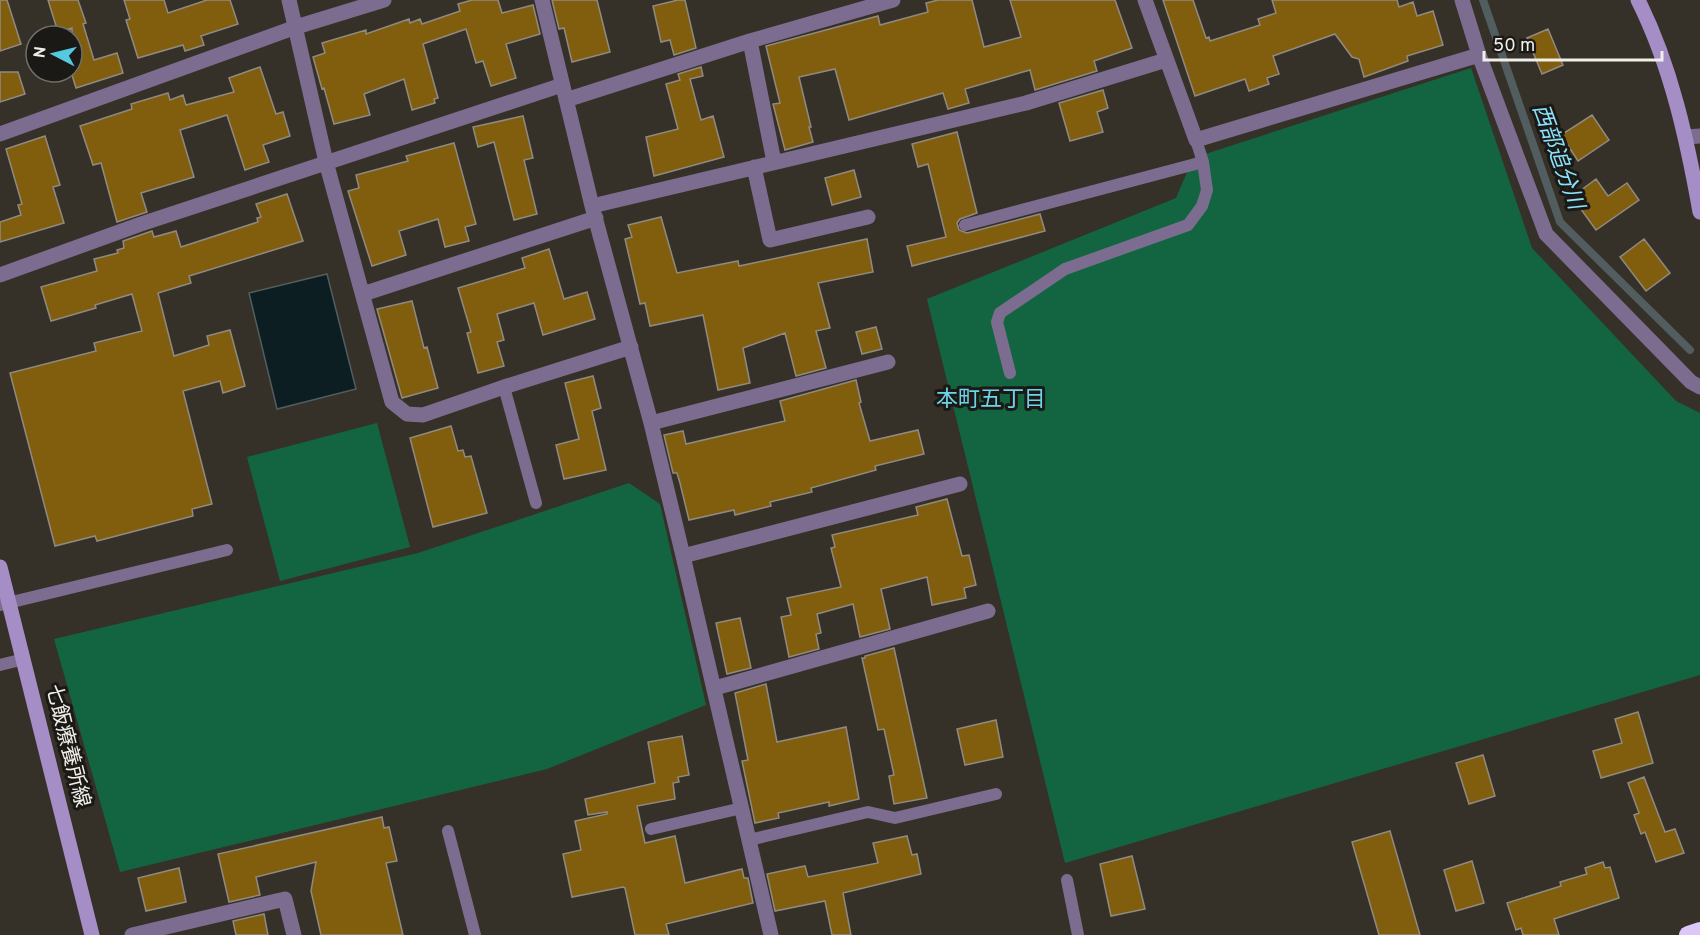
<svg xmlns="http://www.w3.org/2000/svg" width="1700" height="935" font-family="Overpass,'Noto Sans JP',sans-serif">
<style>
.green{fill:#136542}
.water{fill:#0d1e23;stroke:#525d5f;stroke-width:1.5}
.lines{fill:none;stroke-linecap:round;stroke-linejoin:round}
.stream{stroke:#525d5f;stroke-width:8}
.building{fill:#815e0e;stroke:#908a81;stroke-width:1.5}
.lane{stroke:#7c6d90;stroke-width:12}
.street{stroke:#7c6d90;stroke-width:15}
.secondary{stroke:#a58dc5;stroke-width:15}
.highway{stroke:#dcc6fa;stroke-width:18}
.labels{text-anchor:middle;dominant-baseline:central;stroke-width:6;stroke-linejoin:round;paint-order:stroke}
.street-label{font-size:21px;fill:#f2efea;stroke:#1b1915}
.water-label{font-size:22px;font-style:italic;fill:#8ae2fc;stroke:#1b1915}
.neighbourhood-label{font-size:22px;fill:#6dd3e9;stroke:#1b1915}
</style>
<rect width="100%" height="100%" fill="#353129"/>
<path class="green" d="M1471 68 1532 248 1676 401 1700 413V675L1065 863 927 299 1176 198 1193 158Z
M377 423 410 547 280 581 247 457Z
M629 483 660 504 706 705 547 769 120 872 54 639 418 553Z"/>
<path class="water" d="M327 274 356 389 277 409 249 293Z"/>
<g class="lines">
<path class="stream" d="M1483 0 1560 222 1690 350"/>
</g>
<path class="building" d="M0 0H7L21 44 0 51Z
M48 0H78L86 23 83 24 94 60 117 53 123 73 76 88 72 75V28L58 32Z
M124 0H164L168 13 207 0H230L238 24 201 36 204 45 185 51 183 45 138 58 126 20 130 19Z
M472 0H498L502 13 533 5 540 34 506 44 516 78 491 86 483 61 476 63 466 29 423 44 438 98 434 99 435 103 412 110 404 79 364 94 370 115 334 124 324 88 322 89 313 57 325 53 322 43 366 30V34L409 19 410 23 420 19 422 24 460 11 458 4Z
M552 0H597L610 52 572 62 564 28 559 29Z
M678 0H685L696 48 674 55 670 40 661 42 653 6Z
M938 0H972L984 47 1021 37 1010 0H1115L1132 48 1094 61 1097 71 1035 90 1030 70 965 89 969 103 948 109 943 93 849 120 835 69 799 77 811 127H809L813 142 785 150 773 104 780 103 766 46 878 16 880 25 928 12 926 3Z
M1163 0H1193L1206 38 1209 37 1210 41 1260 25 1258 19 1276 13 1272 0H1397L1399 7 1413 2 1417 16 1433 11 1443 45 1407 56 1408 61 1364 77 1359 59 1352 57 1335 34 1273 56 1279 74 1267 78 1269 84 1249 91 1245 79 1195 96Z
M1548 29 1563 65 1542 74 1527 38Z
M260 67 276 114 283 112 290 136 263 145 269 162 245 170 227 115 180 130 194 177 141 193 147 212 117 222 101 163 93 165 80 126 132 109 131 104 168 93 170 100 183 95 186 105 234 92 229 78Z
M701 67 703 76 690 79 701 120 713 116 724 157 654 176 646 137 678 129 666 84 680 80 678 74Z
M0 72H18L25 94 0 102Z
M1103 90 1108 108 1097 112 1103 132 1070 141 1059 103Z
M1592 115 1609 140 1578 161 1561 135Z
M523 116 533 158 524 160 537 214 514 220 494 142 478 147 473 127Z
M957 132 977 213 960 219 957 223 959 230 967 233 1040 214 1045 231 912 266 907 246 946 237 928 164 918 167 912 144Z
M45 136 60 185 53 187 64 223 0 242V222L21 215 18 205 22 204 6 149Z
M454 143 476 224 465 227 469 241 445 247 438 219 399 231 406 255 372 266 348 191 359 188 356 175 408 161 406 156Z
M854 170 861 197 832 205 825 178Z
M1596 179 1608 196 1627 183 1639 200 1596 230 1572 197Z
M287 194 303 241 189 276 191 283 158 293 174 356 209 345 207 336 230 330 245 386 223 393 220 381 183 391 212 504 192 509 193 516 97 541 95 536 55 546 10 373 96 351 94 343 142 331 132 294 95 305 96 308 51 321 41 287 97 271 94 259 118 253 117 250 124 248 123 241 152 231 154 237 176 231 181 247 258 222 257 218 261 217 256 204Z
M661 217 677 273 738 261 739 266 867 239 873 272 818 283 830 328 816 331 826 368 796 376 785 333 743 348 750 383 718 390 703 315 650 326 645 303 640 304 625 239 632 237 628 225Z
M1644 239 1670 273 1646 291 1620 257Z
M549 249 564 299 587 292 595 319 543 335 534 303 497 314 504 340 497 342 504 366 478 373 467 333 471 332 458 288 525 268 522 258Z
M412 301 424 348 427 347 438 388 402 398 377 309Z
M876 327 882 349 862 354 856 332Z
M593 376 601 408 592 411 606 470 564 479 556 445 579 439 565 383Z
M856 380 861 402 859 403 870 441 918 430 924 454 875 466 876 470 811 488 812 492 770 502 771 506 735 515 734 510 689 520 680 483 677 473H673L664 435 683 431 686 444 785 421 780 401Z
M451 426 458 451 463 450 465 457 471 456 487 513 433 527 410 438Z
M947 499 962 556 969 555 976 585 964 588 966 598 932 605 927 577 881 589 890 629 860 637 853 604 817 614 821 633 816 634 819 649 789 657 781 617 791 615 787 598 841 587 831 548 835 547 832 535 918 515 916 507Z
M740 618 751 668 727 674 716 623Z
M894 648 927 798 894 804 889 776 894 775 884 729 878 730 862 658H865V656Z
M766 684 777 742 846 727 859 799 829 806V802L778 813 779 818 755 823 742 761 748 760 735 693Z
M1638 712 1653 763 1601 778 1593 751 1622 743 1615 719Z
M996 720 1003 757 965 765 957 729Z
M682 736 689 775 678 777 679 782 673 783 675 799 637 806 645 843 675 836 685 883 742 869 744 878H748L753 903 666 924 669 935H635L625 888 623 887 572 897 563 854 581 850 575 821 607 814V812L588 815 585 799 655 783 648 742Z
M1483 755 1495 796 1469 804 1456 763Z
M1644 777 1665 832 1675 829 1684 853 1656 862 1645 832 1641 834 1634 815 1639 813 1628 783Z
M382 817 384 828 389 827 397 861 386 863 403 935H321L311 891 316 862 256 877 260 895 229 902 218 854Z
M1390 831 1420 935H1379L1352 842Z
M907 836 912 855 917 854 921 874 843 893 851 935H832L825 901 775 911 767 874 805 866 808 877 878 863 873 843Z
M1132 856 1145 909 1111 916 1100 864Z
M1472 861 1484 903 1456 911 1444 870Z
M1603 862 1605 868 1610 867 1619 898 1554 919 1559 935H1523L1521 928 1516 930 1507 903 1561 886 1560 882 1587 874 1585 868Z
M179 868 186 902 146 911 138 878Z
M264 914 268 935H236L233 921Z"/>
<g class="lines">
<path class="lane" d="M965 225 1203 162 1196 140
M1010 373 997 322 1000 313 1065 269 1188 225 1202 206 1207 190 1203 162
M504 387 536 503
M0 605 227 550
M0 665 24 659
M651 829 742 808
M448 831 475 935
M749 840 868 812 895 818 996 794
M1067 880 1078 935"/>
<path class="street" d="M289 0 326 162 392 402 407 414 423 415 504 387 631 347
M542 0 592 206 651 423 683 556 771 935
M1145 0 1196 140 1479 55 1462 0
M750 41 774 162
M1479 55 1546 234 1691 382 1700 387
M566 100 750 41 893 0
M0 134 296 27 384 0
M1686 137 1700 136
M754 167 770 240 868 217
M592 206 1026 103 1166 60
M0 275 141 224 562 85
M363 294 596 218
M651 423 888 362
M683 556 960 484
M715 688 988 611
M132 935 285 899 294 935"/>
<path class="secondary" d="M1638 0C1671 66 1687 139 1700 212
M0 567 92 935"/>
<path class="highway" d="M1688 935 1700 931"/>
</g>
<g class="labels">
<g class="street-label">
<text transform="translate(67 746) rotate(76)">七飯療養所線</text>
</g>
<g class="water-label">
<text transform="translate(1557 157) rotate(70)">西部追分川</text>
</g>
<g class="neighbourhood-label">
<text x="991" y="400">本町五丁目</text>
</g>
</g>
<g transform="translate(54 54) rotate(277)"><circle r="28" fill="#1b1915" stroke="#716f6a" stroke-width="1.5"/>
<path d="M0-4.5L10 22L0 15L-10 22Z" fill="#56c9e1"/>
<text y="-9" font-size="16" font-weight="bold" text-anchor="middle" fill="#f2efea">N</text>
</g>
<path d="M1484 51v9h178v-9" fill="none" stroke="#f2efea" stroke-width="3"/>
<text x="1493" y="51" font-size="18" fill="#f2efea" stroke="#1b1915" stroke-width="4.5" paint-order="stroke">50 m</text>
</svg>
